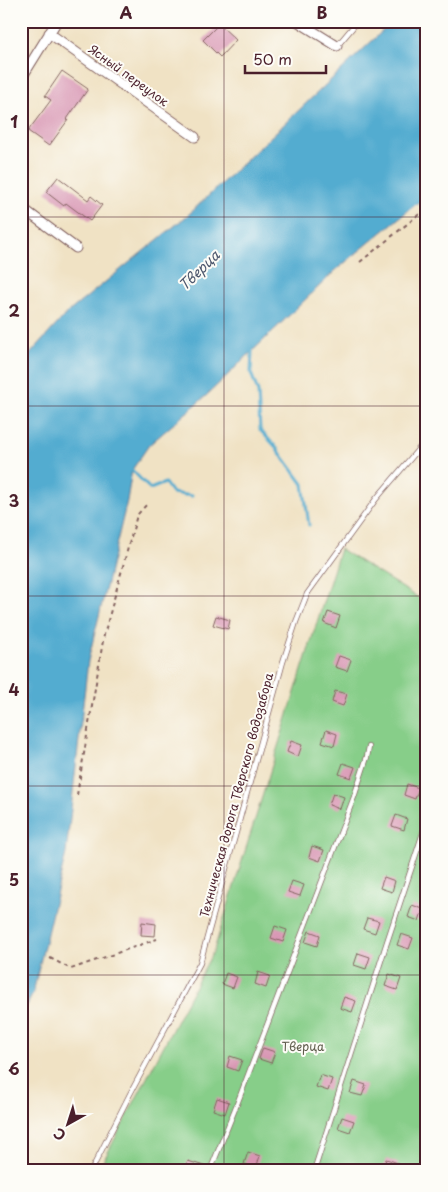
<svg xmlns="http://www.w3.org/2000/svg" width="448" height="1192" font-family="'Playpen Sans',sans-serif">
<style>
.green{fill:#87ce89;stroke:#68765a}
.water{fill:#52acd0;stroke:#4e667e}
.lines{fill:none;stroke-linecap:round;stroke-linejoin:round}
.stream{stroke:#52acd0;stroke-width:3}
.building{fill:#d895b3}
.service-casing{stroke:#846361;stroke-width:6}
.minor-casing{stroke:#846361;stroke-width:11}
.path{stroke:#846361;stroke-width:2;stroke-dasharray:4 4;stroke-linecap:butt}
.service{stroke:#fff;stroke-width:4.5}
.minor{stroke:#fff;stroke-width:9}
.grid{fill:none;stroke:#4a1f2b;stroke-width:1;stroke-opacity:0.55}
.labels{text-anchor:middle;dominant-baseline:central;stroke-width:4;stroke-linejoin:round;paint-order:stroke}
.street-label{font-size:12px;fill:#4a1f2b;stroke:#fdfcf7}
.park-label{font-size:12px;fill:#5f5c4c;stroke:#fdfcf7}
.water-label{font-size:14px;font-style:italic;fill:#4d576d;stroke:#fdfcf7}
.neatline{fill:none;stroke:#4a1f2b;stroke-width:2}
.grid-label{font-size:16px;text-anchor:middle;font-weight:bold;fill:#4a1f2b}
</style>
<rect width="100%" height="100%" fill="#fdfcf7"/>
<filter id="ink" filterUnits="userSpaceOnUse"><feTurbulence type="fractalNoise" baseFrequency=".02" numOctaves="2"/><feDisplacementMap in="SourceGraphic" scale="10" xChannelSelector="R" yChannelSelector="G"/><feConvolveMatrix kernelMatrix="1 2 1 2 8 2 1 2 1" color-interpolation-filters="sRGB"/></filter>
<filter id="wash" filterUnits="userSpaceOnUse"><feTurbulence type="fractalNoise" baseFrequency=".0096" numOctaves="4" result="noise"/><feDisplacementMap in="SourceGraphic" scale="20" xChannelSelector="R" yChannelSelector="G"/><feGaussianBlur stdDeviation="1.12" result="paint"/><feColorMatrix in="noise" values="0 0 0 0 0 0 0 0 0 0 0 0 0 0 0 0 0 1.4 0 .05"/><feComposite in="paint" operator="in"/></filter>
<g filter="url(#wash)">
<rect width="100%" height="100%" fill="#f0e2c4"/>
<path class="green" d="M340 549 427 603V1171H98L214 950Z"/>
<path class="water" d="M393 21H427V195L336 270 207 395 149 445 132 470 127 501 88 661 66 853 33 993 21 1018V364L67 313 188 215Z"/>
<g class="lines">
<path class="stream" d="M251 348 252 351 251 373 258 392 260 430 275 446 303 484 309 525
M130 470H132L150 489 165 483 172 493 192 496"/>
</g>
<g id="blocks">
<path class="building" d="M219 24 236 40 220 57 203 40Z
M62 71 88 89 67 119 68 120 49 146 28 131 51 100 45 96Z
M58 177 88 200 91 196 102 205 90 221 66 203 64 206 46 192Z
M328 612 340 616 336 628 324 623Z
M216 616 230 620 228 629 213 625Z
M339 656 351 660 347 671 335 667Z
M335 691 347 694 343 706 332 702Z
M326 730 337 734 334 746 322 742Z
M291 741 302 745 298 757 287 752Z
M343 763 355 767 351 778 339 774Z
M407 784 419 788 415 799 404 795Z
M333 793 344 797 340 809 329 805Z
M396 815 407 819 404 830 392 826Z
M312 846 324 850 320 861 309 857Z
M384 877 395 881 392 892 380 888Z
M292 881 304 885 300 896 288 892Z
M412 905 423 909 419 921 408 917Z
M367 918 379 921 375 933 363 929Z
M142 922 156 924 155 936 141 935Z
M275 926 287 930 283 942 271 938Z
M309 931 320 935 317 946 305 942Z
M401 934 413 938 409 949 397 945Z
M358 953 370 957 366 969 354 965Z
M258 972 270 976 266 988 255 984Z
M226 973 237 977 233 988 222 984Z
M389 974 401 978 397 990 385 986Z
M344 997 356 1001 352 1012 340 1008Z
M263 1048 275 1052 271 1063 259 1059Z
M230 1056 242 1060 238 1071 227 1067Z
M320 1075 332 1079 328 1091 316 1087Z
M354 1081 366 1085 362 1096 350 1093Z
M217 1098 229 1102 225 1114 213 1110Z
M342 1117 354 1121 350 1132 338 1128Z
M248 1152 260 1156 256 1168 244 1164Z
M386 1159 398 1163 395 1171H382Z
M188 1161 207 1167 206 1171H184Z"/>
</g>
</g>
<g filter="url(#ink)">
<use href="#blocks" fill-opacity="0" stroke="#846361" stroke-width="1"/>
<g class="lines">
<defs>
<path id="service" d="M337 46 358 21
M91 1171 130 1094 200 963 283 662 296 622 307 594 376 499 422 445 427 441
M210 1171 237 1104 354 797 367 757 369 747
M314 1171 385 948 427 821"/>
<path id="minor" d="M297 21 337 46
M49 33 195 137
M21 79 57 21
M21 207 76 248"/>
</defs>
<use href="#service" class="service-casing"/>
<use href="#minor" class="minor-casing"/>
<path class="path" d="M360 262 427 208
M77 795 104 635 137 515 148 503
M50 958 71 969 157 939"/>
<use href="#service" class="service"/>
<use href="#minor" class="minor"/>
</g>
</g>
<path class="grid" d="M224 21V1171M21 217H427M21 406H427M21 596H427M21 786H427M21 975H427"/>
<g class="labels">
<g class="street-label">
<text transform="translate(129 75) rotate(36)">Ясный переулок</text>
<text transform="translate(236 795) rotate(-75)">Техническая дорога Тверского водозабора</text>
</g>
<g class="park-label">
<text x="303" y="1046">Тверца</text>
</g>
<g class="water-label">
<text transform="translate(199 270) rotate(-44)">Тверца</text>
</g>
</g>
<rect width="448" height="1192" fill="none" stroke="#fdfcf7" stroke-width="55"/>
<g transform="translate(68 1124) rotate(219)" stroke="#fdfcf7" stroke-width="4" paint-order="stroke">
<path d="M0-4L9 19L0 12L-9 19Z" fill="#4a1f2b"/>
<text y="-8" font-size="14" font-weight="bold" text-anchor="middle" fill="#4a1f2b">С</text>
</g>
<path d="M245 65v8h81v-8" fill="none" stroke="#4a1f2b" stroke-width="2.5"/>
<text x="253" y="65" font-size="15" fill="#4a1f2b" stroke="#fdfcf7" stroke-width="4" paint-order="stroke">50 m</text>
<rect x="28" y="28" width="392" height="1136" class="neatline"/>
<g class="grid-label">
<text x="126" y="19">A</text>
<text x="322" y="19">B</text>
<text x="14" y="128">1</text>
<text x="14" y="317">2</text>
<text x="14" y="507">3</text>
<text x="14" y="696">4</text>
<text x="14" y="886">5</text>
<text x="14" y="1075">6</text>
</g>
</svg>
